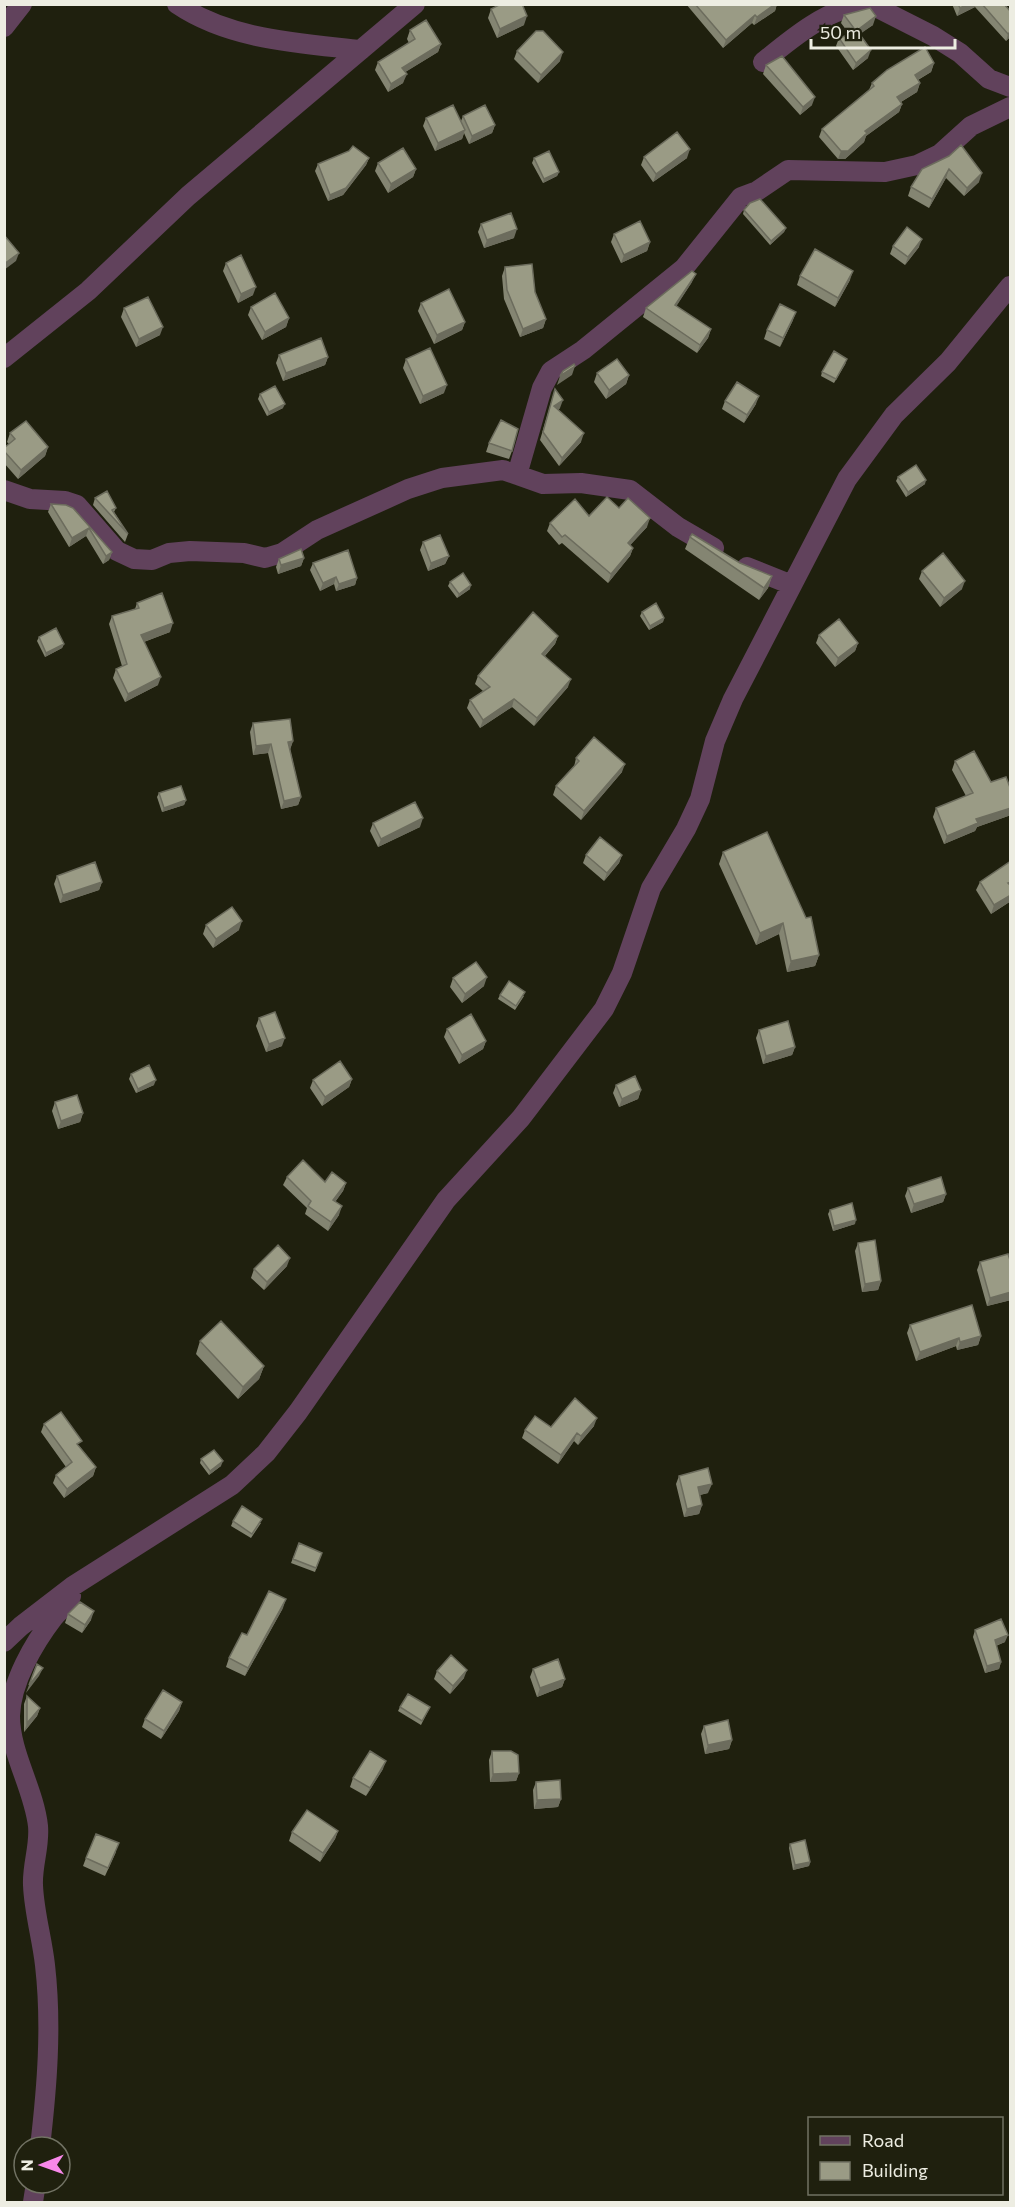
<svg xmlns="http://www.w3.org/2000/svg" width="1015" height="2207" font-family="Commissioner,sans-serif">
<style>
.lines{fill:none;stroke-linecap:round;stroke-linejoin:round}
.minor{stroke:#61425c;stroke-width:20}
.wall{fill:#848572}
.shaded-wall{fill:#6c6c5d}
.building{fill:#9a9b85;stroke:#6c6c5d;stroke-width:1.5}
</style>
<rect width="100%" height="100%" fill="#1f200e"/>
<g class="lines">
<path class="minor" d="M177 4C230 40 299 43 361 50
M870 4 933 36 960 53 989 79 1010 87
M4 27 22 4
M763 62C791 39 828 8 865 4
M4 358 88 291 188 196 415 4
M517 475 542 388 551 371 583 350 684 268 741 197 757 191 788 170 885 172 917 165 940 154 971 126 1010 107
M4 490 30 499 65 501 77 505 117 551 134 559 152 560 169 553 190 551 244 553 265 558 282 553 317 530 408 489 442 478 503 470 543 484 581 483 630 490 678 527 714 548
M747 567 792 585
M4 1642 21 1626 73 1586 232 1485 266 1453 298 1412 446 1200 521 1118 604 1009 622 973 651 888 686 829 700 799 715 741 733 699 847 479 894 415 948 362 1010 286
M40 2147C47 2087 52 2026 45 1965 42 1938 34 1912 33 1885 32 1865 40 1846 38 1826 34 1789 10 1753 10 1716 11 1682 34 1643 54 1617 60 1610 68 1605 71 1596
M33 2202 36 2183"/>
</g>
<path class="wall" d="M686 4H777L775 11 754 25 752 23 723 48Z
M952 4H1004L1011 12V36L1006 41 975 7 957 16Z
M491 9 524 25 497 38 488 18Z
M844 15 873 25 859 34 868 58 853 70 836 46 839 38 850 35 841 23Z
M410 30 441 44 438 52 405 72 403 83 388 92 375 70 378 62 409 43 407 39Z
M517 51 560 61 538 83 514 59Z
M934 63 931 72 918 80 920 83 917 92 901 102 902 104 899 112 866 136 864 142 845 159H838L819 137 822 129 869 90 872 83Z
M766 65 812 105 800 115 763 74Z
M463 116 495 125 492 133 469 144 464 133 462 139 435 151 423 126 426 118 461 121Z
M949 156 979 182 964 196 946 178 929 208 908 196 911 187Z
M644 157 687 158 653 182 641 165Z
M369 158 366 165 343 195 328 201 315 171 318 164Z
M534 158 559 172 557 176 543 183 532 163Z
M378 163 416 169 413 177 388 193 375 171Z
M744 210 786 228 784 232 770 245 743 214Z
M481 224 514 238 484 248 478 232Z
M614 234 650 242 647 251 621 263 611 242Z
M893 246 919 247 905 265 890 254Z
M226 263 253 295 238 303 223 271Z
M505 267 546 319 543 328 520 337 504 299 502 276Z
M800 276 850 280 835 307 797 285Z
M692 282 676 306 711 329 708 338 697 353 643 317 646 308Z
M421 303 465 322 462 330 434 344 418 311Z
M251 307 289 318 286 327 262 340 248 315Z
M124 308 160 335 136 347 121 317Z
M793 320 780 347 764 339 767 330Z
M279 355 328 357 325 365 283 381 276 363Z
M406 359 444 393 420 404 403 368Z
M846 363 834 383 821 376 822 372Z
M597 373 629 375 626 384 606 399 594 382Z
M555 389 560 408 558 410 581 442 559 466 540 440Z
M260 394 283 408 267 416 258 399Z
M725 401 756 404 744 423 722 409Z
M10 433 48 447 45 456 18 479 4 463V448L9 444 7 442Z
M489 443 512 451 509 459 486 452Z
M898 477 925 484 906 497 896 481Z
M95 498 116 508 114 512 128 534 125 542 93 505Z
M51 504 66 505 112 552 109 560 103 564 86 536 69 547 48 512Z
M619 508 647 527 630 545 633 548 630 556 608 583 562 543 559 545 547 531 550 523 589 516Z
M690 537 740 563 772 576 768 588 759 600 685 549Z
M423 542 449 556 445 564 428 571 420 550Z
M304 558 301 566 278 574 276 567 279 559Z
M313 563 357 578 355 585 336 591 334 584 320 591 310 570Z
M922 571 962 589 940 607 919 579Z
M450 582 470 589 457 598 448 586Z
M137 603 170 632 144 642 158 685 125 702 113 678 116 669 122 666 109 624 112 616 135 609Z
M642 612 664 618 663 622 649 630 640 616Z
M819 635 858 643 855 651 835 667 816 643Z
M558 636 555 644 545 656 568 687 534 726 512 707 480 728 467 708 470 700 483 691 475 684 478 676Z
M39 637 64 644 62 648 45 657 37 641Z
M253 723 293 741 290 749 301 797 298 805 281 809 268 753 253 755 250 732Z
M576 758 622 772 581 820 553 795 556 786 574 767Z
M955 761 991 782 1011 790V815L977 827 975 831 944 844 933 817 936 808 966 796 952 770Z
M159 793 186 800 184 805 162 812 157 797Z
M373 823 420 827 378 847 370 831Z
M723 852 819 955 815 966 787 972 779 934 756 945 719 864Z
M586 855H622L619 863 604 881 583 863Z
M1011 861V901L991 914 976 890 980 882Z
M57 876 102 882 99 890 60 903 54 884Z
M206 925 239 930 213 948 203 934Z
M453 978 484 986 462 1003 450 987Z
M500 995 524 996 515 1010 498 999Z
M259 1018 282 1046 266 1052 256 1026Z
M447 1029 486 1041 483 1049 459 1064 444 1037Z
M759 1030 795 1047 792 1055 763 1064 756 1038Z
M131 1074 154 1085 136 1093 129 1079Z
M352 1079 349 1087 322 1106 310 1088 313 1080Z
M616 1085 641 1090 638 1099 619 1107 613 1093Z
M55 1102 83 1113 80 1122 58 1129 52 1111Z
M287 1177 325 1182 346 1183 343 1191 335 1202 339 1215 328 1231 305 1214 307 1208 283 1185Z
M908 1188 946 1194 943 1202 911 1213 905 1196Z
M830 1210 855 1224 833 1231 828 1214Z
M858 1243 881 1281 878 1290 862 1292 855 1251Z
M980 1262 1011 1263V1300L987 1306 977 1270Z
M287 1266 264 1290 251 1278 254 1269Z
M910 1325 981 1336 978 1345 957 1350 956 1346 916 1361 907 1333Z
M200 1341 264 1366 259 1379 238 1399 196 1354Z
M44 1424 80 1447 96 1467 93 1476 64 1498 53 1483 56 1475 66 1467 41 1432Z
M594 1426 578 1445 574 1441 558 1464 522 1438 525 1430 551 1427Z
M201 1459 221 1466 209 1475 200 1463Z
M679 1476 708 1493 700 1495 702 1505 699 1514 684 1517 676 1484Z
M233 1521 261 1523 251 1538 231 1526Z
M299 1543 322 1553 315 1572 291 1563Z
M283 1608 245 1676 226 1667 229 1658 247 1635Z
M68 1614 91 1620 82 1633 65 1623Z
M975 1630 1005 1642 996 1646 1001 1662 999 1669 985 1673 973 1637Z
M533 1669 565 1679 562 1687 537 1697 530 1677Z
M437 1671 464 1678 450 1694 434 1679Z
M27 1696 40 1708 37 1716 24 1732V1704Z
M182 1702 179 1711 161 1739 142 1727 145 1719Z
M400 1707H430L421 1725 398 1711Z
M704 1726 732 1740 729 1749 705 1754 701 1734Z
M492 1751 519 1773 516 1781 490 1782 489 1760Z
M383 1769 366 1796 350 1787 353 1778Z
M536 1782 561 1799 558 1807 534 1809 533 1790Z
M338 1831 335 1839 320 1862 289 1841 292 1832Z
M790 1844 810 1862 809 1866 793 1870 789 1848Z
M116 1852 105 1876 83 1866 86 1858Z"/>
<path class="shaded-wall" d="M775 4H777L775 11 754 25 757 17Z
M968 4H976L975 7 957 16 960 8Z
M755 15 752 23 723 48 726 40Z
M527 16 524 25 497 38 500 29Z
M876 16 873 25 853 39 856 31Z
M1011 31V36L1006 41 1008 34Z
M441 44 438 52 399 76 402 68Z
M871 50 868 58 853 70 856 63Z
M563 52 560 61 538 83 541 75Z
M934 63 931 72 912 83 915 75Z
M407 74 403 83 388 92 391 84Z
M920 83 917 92 894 106 897 97Z
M815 97 812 105 800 115 803 107Z
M902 104 899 112 866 136 864 142 845 159H838L841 151 865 131Z
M495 125 492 133 469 144 472 136Z
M465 130 462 139 435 151 438 143Z
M690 149 687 158 653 182 656 174Z
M369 158 366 165 343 195 328 201 330 195Z
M416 169 413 177 388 193 391 184Z
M949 169 946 178 929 208 932 199Z
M559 172 557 176 543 183 544 179Z
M982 173 979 182 964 196 967 188Z
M786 228 784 232 770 245 771 241Z
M517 229 514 238 484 248 487 240Z
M922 239 919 247 905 265 908 257Z
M650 242 647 251 621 263 624 255Z
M19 253 16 261 4 270V264Z
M853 271 850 280 835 307 838 298Z
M696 274 692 282 672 313 675 305Z
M256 287 253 295 238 303 241 294Z
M796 312 793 320 780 347 783 338Z
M289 318 286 327 262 340 265 332Z
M546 319 543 328 520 337 523 329Z
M465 322 462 330 434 344 437 335Z
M163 327 160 335 136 347 139 339Z
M711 329 708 338 697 353 700 345Z
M328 357 325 365 283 381 286 373Z
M575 366 572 375 557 385 560 376Z
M629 375 626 384 606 399 609 390Z
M447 385 444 393 420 404 423 396Z
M759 396 756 404 744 423 747 415Z
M563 400 560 408 551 415 554 406Z
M285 404 283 408 267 416 269 412Z
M584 433 581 442 559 466 562 458Z
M48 447 45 456 18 479 21 470Z
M926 480 925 484 906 497 908 492Z
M650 518 647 527 625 551 628 543Z
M89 528 86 536 69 547 72 538Z
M633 548 630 556 608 583 611 574Z
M112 552 109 560 103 564 106 556Z
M449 556 445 564 428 571 431 563Z
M304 558 301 566 278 574 281 565Z
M772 576 768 588 759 600 764 588Z
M336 577 334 584 320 591 323 583Z
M357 578 355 585 336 591 339 584Z
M965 581 962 589 940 607 944 598Z
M471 585 470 589 457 598 459 594Z
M664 618 663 622 649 630 650 626Z
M173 623 170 632 138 644 141 635Z
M558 636 555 644 539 662 542 654Z
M858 643 855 651 835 667 838 658Z
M64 644 62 648 45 657 46 653Z
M161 677 158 685 125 702 128 694Z
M571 679 568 687 534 726 537 718Z
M514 699 512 707 480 728 483 720Z
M293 741 290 750 288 742Z
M271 744 268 753 253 755 256 746Z
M625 764 622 772 581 820 584 811Z
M301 797 298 805 281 809 284 801Z
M186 800 184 805 162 812 164 808Z
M1011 808V815L977 827 975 831 944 844 947 836 976 819Z
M423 818 420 827 378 847 381 839Z
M622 855 619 863 604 881 607 873Z
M102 882 99 890 60 903 63 895Z
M1011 895V901L991 914 994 905Z
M242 921 239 930 213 948 216 939Z
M783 923 779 934 756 945 760 933Z
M819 955 815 966 787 972 791 961Z
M487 977 484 986 462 1003 465 994Z
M285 1038 282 1046 266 1052 269 1044Z
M486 1041 483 1049 459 1064 462 1055Z
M795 1047 792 1055 763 1064 766 1056Z
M352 1079 349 1087 322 1106 325 1097Z
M156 1080 154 1085 136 1093 138 1089Z
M641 1090 638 1099 619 1107 622 1099Z
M83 1113 80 1122 58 1129 61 1121Z
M346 1183 343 1191 330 1209 333 1200Z
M946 1194 943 1202 911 1213 914 1204Z
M342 1206 339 1215 328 1231 331 1222Z
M856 1220 855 1224 833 1231 834 1226Z
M290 1258 287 1266 264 1290 267 1282Z
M881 1281 878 1290 862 1292 865 1284Z
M1011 1292V1300L987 1306 990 1298Z
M981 1336 978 1345 957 1350 960 1342Z
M959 1338 956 1346 916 1361 920 1352Z
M264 1366 259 1379 238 1399 243 1387Z
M597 1418 594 1426 578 1445 581 1436Z
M577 1433 574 1441 558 1464 561 1455Z
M223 1461 221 1466 209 1475 210 1471Z
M96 1467 93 1476 64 1498 67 1489Z
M712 1484 708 1493 695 1496 698 1487Z
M702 1505 699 1514 684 1517 687 1509Z
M286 1599 283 1608 245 1676 248 1668Z
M94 1611 91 1620 82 1633 85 1625Z
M1008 1635 1005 1642 992 1647 995 1640Z
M1001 1662 999 1669 985 1673 987 1666Z
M43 1668 39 1676 26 1693 29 1685Z
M467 1670 464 1678 450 1694 453 1686Z
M565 1679 562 1687 537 1697 540 1688Z
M182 1702 179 1711 161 1739 164 1731Z
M40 1708 37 1716 24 1732 27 1723Z
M732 1740 729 1749 705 1754 708 1745Z
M386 1761 383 1769 366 1796 370 1788Z
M519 1773 516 1781 490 1782 493 1774Z
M561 1799 558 1807 534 1809 537 1800Z
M338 1831 335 1839 320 1862 323 1853Z
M810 1862 809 1866 793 1870 795 1865Z"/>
<path class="building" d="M501 4H522L527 16 500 29 491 9Z
M695 4H775L757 17 755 15 726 40Z
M958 4H968L960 8Z
M982 4H1004L1011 12V31L1008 34Z
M870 8 876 16 856 31 844 15Z
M426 20 441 44 402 68 407 74 391 84 378 62 415 39 410 30Z
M536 31H543L563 52 541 75 517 51Z
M858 32 871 50 856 63 839 38Z
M925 47 934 63 915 75 920 83 897 97 902 104 865 131 867 133 848 151H841L822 129 874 86 872 83 887 70Z
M782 56 815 97 803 107 766 65Z
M453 105 465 130 438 143 426 118Z
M485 105 495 125 472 136 463 116Z
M677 132 690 149 656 174 644 157Z
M961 145 982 173 967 188 949 169 932 199 911 187 922 169 949 156Z
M353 146 369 158 346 188 330 195 318 164 349 151Z
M403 148 416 169 391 184 378 163Z
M549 151 559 172 544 179 534 158Z
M760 199 786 228 771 241 744 210 750 203Z
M511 213 517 229 487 240 481 224Z
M640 221 650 242 624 255 614 234Z
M907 227 922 239 908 257 893 246Z
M4 235 19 253 4 264Z
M815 249 853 271 838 298 800 276Z
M241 255 256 287 241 294 226 263Z
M532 264 535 292 546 319 523 329 507 290 505 267Z
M692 271 696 274 675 305 711 329 700 345 646 308Z
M449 289 465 322 437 335 421 303Z
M275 293 289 318 265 332 251 307Z
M148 297 163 327 139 339 124 308Z
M780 304 796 312 783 338 767 330Z
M321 338 328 357 286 373 279 355Z
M430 348 447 385 423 396 406 359Z
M834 351 847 359 836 379 822 372Z
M617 359 629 375 609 390 597 373Z
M574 364 575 366 560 376 563 371Z
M737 382 759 396 747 415 725 401Z
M275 386 285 404 269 412 260 394Z
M555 389 563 400 554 406 584 433 562 458 543 432Z
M501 420 518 429 512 451 489 443Z
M26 421 48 447 21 470 4 451V448L15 439 10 433Z
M916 465 926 480 908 492 898 477Z
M107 491 116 508 112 510 128 534 95 498Z
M607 497 619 508 628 498 650 518 628 543 633 548 611 574 565 535 562 537 550 523 575 499 589 516Z
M51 504 66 505 73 508 112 552 106 556 89 528 72 538Z
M692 534 740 563 772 576 764 588 690 537Z
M440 535 449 556 431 563 423 542Z
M301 549 304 558 281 565 279 559Z
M348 550 357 578 339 584 336 577 323 583 313 563Z
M943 553 965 581 944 598 922 571Z
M463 573 471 585 459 594 450 582Z
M162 593 173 623 141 635 161 677 128 694 116 669 127 664 112 616 139 608 137 603Z
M656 603 664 618 650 626 642 612Z
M533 612 558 636 542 654 571 679 537 718 514 699 483 720 470 700 490 687 478 676Z
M839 619 858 643 838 658 819 635Z
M56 628 64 644 46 653 39 637Z
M290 719 293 741 288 742 301 797 284 801 271 744 256 746 253 723Z
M594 737 625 764 584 811 556 786 579 761 576 758Z
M974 751 991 782 1006 777 1011 790V808L976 819 978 823 947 836 936 808 973 793 955 761Z
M181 786 186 800 164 808 159 793Z
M415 802 423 818 381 839 373 823Z
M767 832 806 918 811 917 819 955 791 961 783 923 760 933 723 852Z
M600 837 622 855 607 873 586 855Z
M1011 861V882L1008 883 1011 886V895L994 905 980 882Z
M95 862 102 882 63 895 57 876Z
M232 907 242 921 216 939 206 925Z
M476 962 487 977 465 994 453 978Z
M509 981 525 992 516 1006 500 995Z
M275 1012 285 1038 269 1044 259 1018Z
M471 1014 486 1041 462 1055 447 1029Z
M788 1021 795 1047 766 1056 759 1030Z
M340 1061 352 1079 325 1097 313 1080Z
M149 1065 156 1080 138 1089 131 1074Z
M635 1076 641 1090 622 1099 616 1085Z
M77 1095 83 1113 61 1121 55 1102Z
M303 1160 325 1182 332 1172 346 1183 333 1200 342 1206 331 1222 308 1206 311 1201 287 1177Z
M941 1177 946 1194 914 1204 908 1188Z
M852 1203 856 1220 834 1226 830 1210Z
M875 1240 881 1281 865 1284 858 1243Z
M278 1245 290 1258 267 1282 254 1269Z
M1008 1254 1011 1263V1292L990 1298 980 1262Z
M972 1305 981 1336 960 1342 959 1338 920 1352 910 1325Z
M221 1321 264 1366 243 1387 200 1341Z
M575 1398 597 1418 581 1436 577 1433 561 1455 525 1430 535 1416 551 1427Z
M61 1412 82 1441 77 1444 96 1467 67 1489 56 1475 72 1462 44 1424Z
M214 1450 223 1461 210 1471 201 1459Z
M708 1468 712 1484 698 1487 702 1505 687 1509 679 1476Z
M242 1506 262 1519 252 1534 233 1521Z
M299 1543 322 1553 316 1568 293 1559Z
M269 1591 286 1599 248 1668 229 1658 242 1633 247 1635Z
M80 1602 94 1611 85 1625 68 1614Z
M1001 1619 1008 1635 995 1640 1001 1662 987 1666 975 1630Z
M451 1655 467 1670 453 1686 437 1671Z
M558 1659 565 1679 540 1688 533 1669Z
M37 1664 43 1668 29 1685Z
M163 1690 182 1702 164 1731 145 1719Z
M408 1694 430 1707 422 1721 400 1707Z
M27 1696 40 1708 27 1723Z
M728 1720 732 1740 708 1745 704 1726Z
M370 1751 386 1761 370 1788 353 1778Z
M492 1751H511L518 1755 519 1773 493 1774Z
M560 1780 561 1799 537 1800 536 1782Z
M307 1810 338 1831 323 1853 292 1832Z
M96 1834 119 1843 108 1868 86 1858Z
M805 1840 810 1862 795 1865 790 1844Z"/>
<rect width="1015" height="2207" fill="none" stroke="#edede2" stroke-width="12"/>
<rect x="808" y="2117" width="195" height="78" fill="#1f200e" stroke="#717263" stroke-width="1.5"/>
<rect x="820" y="2136" width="30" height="9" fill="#61425c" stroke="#717263" stroke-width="1.5"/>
<text x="862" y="2147" font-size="18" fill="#edede2">Road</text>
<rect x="820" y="2162" width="30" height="18" fill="#9a9b85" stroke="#717263" stroke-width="1.5"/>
<text x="862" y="2177" font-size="18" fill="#edede2">Building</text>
<g transform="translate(42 2165) rotate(269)"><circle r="28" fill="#1f200e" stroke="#717263" stroke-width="1.5"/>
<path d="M0-4.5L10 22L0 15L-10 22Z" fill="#f888ea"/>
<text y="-9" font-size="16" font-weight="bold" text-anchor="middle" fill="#edede2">N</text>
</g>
<path d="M811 39v9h144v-9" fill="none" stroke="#edede2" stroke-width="3"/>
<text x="820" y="39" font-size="18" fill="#edede2" stroke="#1f200e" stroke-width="4.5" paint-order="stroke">50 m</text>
</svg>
